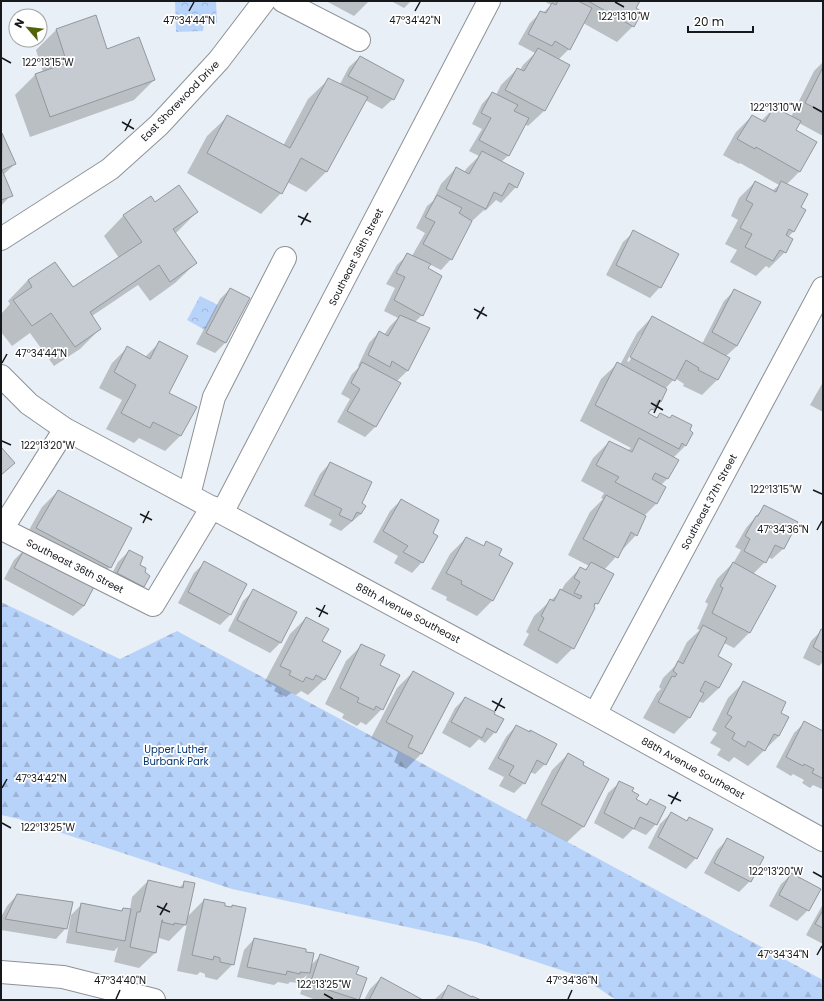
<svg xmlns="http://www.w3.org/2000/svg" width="824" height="1001" font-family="Poppins,sans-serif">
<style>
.forest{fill:url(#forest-firs)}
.park{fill:url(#park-crowns)}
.shadow{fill:#0003;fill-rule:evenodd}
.building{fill:#c6cbd2;stroke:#93979e}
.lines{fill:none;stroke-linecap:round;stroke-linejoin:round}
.minor-casing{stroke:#8d9298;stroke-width:24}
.minor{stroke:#fff;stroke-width:22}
.ticks{fill:none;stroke:#17181b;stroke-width:1.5}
.labels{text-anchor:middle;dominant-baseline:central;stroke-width:3.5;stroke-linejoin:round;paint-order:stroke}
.street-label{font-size:10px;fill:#17181b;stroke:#fff}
.park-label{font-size:10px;fill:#05356e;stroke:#fff}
.ticks-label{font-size:10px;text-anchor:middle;fill:#17181b;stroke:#fff;stroke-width:3.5;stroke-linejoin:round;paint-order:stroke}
</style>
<defs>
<pattern id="forest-firs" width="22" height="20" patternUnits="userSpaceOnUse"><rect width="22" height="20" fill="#b8d3fa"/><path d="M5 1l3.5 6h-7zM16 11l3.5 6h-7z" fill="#9db4d6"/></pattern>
<pattern id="park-crowns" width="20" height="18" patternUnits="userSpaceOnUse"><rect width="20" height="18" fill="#b8d3fa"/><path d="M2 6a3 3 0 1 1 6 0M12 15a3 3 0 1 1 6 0" fill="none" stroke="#9db4d6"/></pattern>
</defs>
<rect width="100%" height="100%" fill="#e9eff6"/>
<path class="forest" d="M1 602 120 659 177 631 823 980V1000H616L582 977 476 942 232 889 19 819 1 815Z"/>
<path class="park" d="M175 1H216L217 23H204L203 31 176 32Z
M200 296 218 305 205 330 187 320Z"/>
<path class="shadow" d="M326 1H369L354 16Z
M391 1H411L404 8Z
M544 1H639L634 8 633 26 617 42 583 23 569 49 558 60 568 66 544 111 528 126 524 124 509 155 501 162 516 187 501 203 496 200 485 211 484 210 469 224 451 259 441 270 429 264 427 269 422 315 415 322 408 370 396 382 375 427 365 437 337 422 350 399 341 394 352 374 359 367 358 366 369 343 379 332 384 335 390 326 398 318 384 311 395 288 386 284 397 265 408 254 412 256 425 233 416 228 427 206 433 201 441 184 456 168 464 172 467 168 479 156 469 151 482 129 472 124 482 104 492 93 496 95 501 85 517 69 520 70 523 65 535 53 518 44 530 23 541 12 543 13 551 5Z
M56 30 107 50 154 80 134 100 30 137 15 95 35 75 43 72 36 50Z
M360 57 393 99 382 109 365 100 326 172 306 192 287 182 281 193 261 214 187 173 207 136 228 116 283 146 308 99 329 79 340 84 349 67Z
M823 62V136L799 123 795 131 815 142 799 172 786 185 799 207 794 231 788 237 785 252 769 268 766 266 756 276 730 262 737 250 725 244 738 220 731 216 739 198 755 182 772 191 779 185 740 163 739 164 723 155 736 132 752 116 761 121 774 108 791 117 814 71Z
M1 135 15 164 3 175 11 195 1 206Z
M155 203 197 212 175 234 196 263 175 283 150 301 138 285 92 316 100 329 80 349 54 366 30 333 12 346 1 332V314L10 304 8 301 28 280 73 289 119 258 104 236 124 215Z
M634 232 660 287 650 298 606 275 623 242Z
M230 289 249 299 225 343 215 353 196 344 220 299Z
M735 290 737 346 725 357 729 358 717 380 702 395 683 386 684 384 675 378 665 389 660 401 648 414 656 418 660 414 686 445 673 458 678 460 667 479 661 485 665 488 656 504 644 516H645L636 535 604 570 597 603 593 607 573 648 557 664 523 645 529 634 526 632 534 616 561 591 565 584 580 568 585 570 589 566 568 555 590 512 603 499 601 498 604 493 581 481 593 458 609 442 627 451 631 448 580 421 601 379 617 364 620 365 637 333 652 317 702 344 724 301ZM641 335H643L629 362 627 361Z
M160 342 168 393 196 407 180 436 165 451 139 438 134 443 106 429 122 400 99 388 112 363 127 348 145 357Z
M823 382V412L810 405Z
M330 463 361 503V514L341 531 329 525 332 520 304 506 320 474Z
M58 491 110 567 94 583 21 544 42 507Z
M401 500 431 533 422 562 412 573 394 563 398 556 373 542 390 511Z
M765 506 797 523 783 549 772 559 768 557 765 562 753 574 749 633 734 648 724 643 717 656 719 688 703 703 698 701 689 718 674 734 643 718 657 693 661 689 659 687 663 678 675 666 687 642 700 630 697 629 708 604 705 602 717 579 734 562 741 550 735 547 746 528Z
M466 538 483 547 486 543 498 555 493 600 477 616 446 600 447 597 431 589 450 554Z
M25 549 84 606 73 616 4 579 14 560Z
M129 551 143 586 133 596 107 583 118 562Z
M204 563 246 585 230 615 220 625 178 603 194 573Z
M254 590 280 643 270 653 228 631 243 601Z
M306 618 321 641 339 652 324 680 308 695 301 691 296 695 291 693 286 697 274 691 276 687 265 681 290 634Z
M823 629V664L822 663 819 666 803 658 811 641Z
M362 645 379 665 382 709 366 725 361 722 357 726 342 718 344 714 325 704 346 661Z
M413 672 421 754 406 769 394 762 398 752 371 738 397 688Z
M744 682 780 713 779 736 748 766 734 757 729 762 717 755 721 749 710 743 717 733 712 730 728 698Z
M465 698 495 732 485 743 479 739 470 748 442 733 455 708Z
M805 722 823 732V788L822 789 813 785 810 788 802 783 804 780 793 774 791 776 776 767 794 733Z
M516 726 529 733 531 731 545 764 535 774 530 772 524 783 514 793 499 786 504 777 488 769 506 737Z
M568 754 581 765 608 780 583 827 567 842 526 820 552 770Z
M619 783 631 791 635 800 645 805 650 800 656 824 646 835 633 829 623 839 594 823 608 793Z
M671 813 686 821 690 818 696 858 686 869 648 848 660 824Z
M727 840 762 857 750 881 739 892 704 873 717 850Z
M792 874 808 910 797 921 769 906 781 884Z
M148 881 179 888 185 882 187 917 204 900 224 907 231 908 233 906V964L217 980 205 977V974L200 972 197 975 177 971 187 923 169 941 159 938 157 940 155 953 139 968 114 962 118 947 114 951 66 943 71 915 82 904 121 911 123 909 130 910 132 897Z
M17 895 66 928 56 939 1 930V917L7 906Z
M823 904V944L806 935Z
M254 939 311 965 321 955 355 975 366 978 358 1000H316L300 994 307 975 298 983 290 982 288 984 278 982 274 985 237 977 244 950Z
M381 978 421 1000H364L370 989Z
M449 986 478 1000H434Z"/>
<path class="building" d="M558 1H578L592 8 570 50 555 41 552 46 528 34 540 11 546 13 552 3 556 5Z
M588 1H640L636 8 642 12 634 27Z
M96 15 107 49 139 37 155 80 50 117 35 74 67 63 56 29Z
M538 48 570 65 545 111 505 90 517 68 524 71Z
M360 56 404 80 394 100 348 76Z
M823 67V112L805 103Z
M328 78 368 97 327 172 301 158 282 194 207 153 227 115 290 148Z
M492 92 518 105 514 111 529 118 509 156 479 140 491 118 481 113Z
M774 107 801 121 796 130 817 142 800 172 756 147 755 149 737 139 752 115 765 122Z
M2 133 16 164 2 170 13 196 1 200Z
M482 151 524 173 517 188 509 183 502 196 494 192 486 209 446 189 456 167 469 174Z
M755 181 776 192 781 181 808 194 801 207 806 210 794 232 789 229 786 235 793 239 786 253 780 250 773 261 745 247 752 234 740 228 753 204 746 200Z
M179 185 198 212 173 229 197 263 170 282 159 265 90 312 101 329 75 347 51 313 32 326 13 300 32 287 28 280 55 262 73 287 142 242 123 215 151 196 155 202Z
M437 195 462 208 459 213 472 221 452 260 423 244 435 222 425 217Z
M633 230 679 254 661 288 616 265Z
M407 253 431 264 428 268 442 276 423 316 394 300 405 277 396 273Z
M230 288 250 298 226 343 206 333Z
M734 289 761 302 737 346 712 332Z
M400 315 430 328 408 371 392 361 390 367 368 355 379 331 388 336Z
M652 316 730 358 718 380 698 370 699 368 686 360 675 381 630 357Z
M159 341 188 356 169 393 197 407 181 436 153 422 150 428 121 413 136 385 114 372 127 346 150 359Z
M362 362 401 383 376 427 347 411 360 389 351 383Z
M617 362 667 389 661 402 658 401 654 410 651 409 648 413 657 418 660 413 670 418 672 415 692 425 690 430 693 433 686 446 682 443 679 449 595 405Z
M639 438 679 460 668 479 655 473 652 479 666 487 657 504 615 482 619 477 596 465 609 441 632 452Z
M1 447 15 463 1 475Z
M330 462 372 482 362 503 366 506 361 514 357 512 352 521 339 515 342 509 314 495Z
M58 490 132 528 111 568 36 528Z
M606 495 646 516 637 536 631 532 618 558 583 539Z
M401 499 439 520 433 533 438 536 423 563 403 552 408 546 383 531Z
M764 505 798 522 784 549 775 545 766 563 744 551 750 539 745 536 756 516H758Z
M466 537 484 546 486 541 502 549 499 555 513 563 493 601 461 584 462 581 446 573Z
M25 548 95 585 84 606 14 568Z
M129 550 143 557 140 565 146 568 145 572 150 576 144 587 117 573Z
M204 561 247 584 231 615 188 592Z
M591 562 614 574 598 604 595 603 594 606 595 608 574 649 538 630 544 618 541 616 550 599 554 601 560 589 580 599 582 596 574 593 580 582 574 578 580 567 586 570Z
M733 562 776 586 750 633 712 613 723 588 720 586Z
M253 589 297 612 281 643 237 620Z
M306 617 329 629 322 641 341 651 325 680 316 675 313 680 306 677 303 682 289 675 291 671 280 666Z
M703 625 727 638 718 656 732 664 719 688 705 681 700 691 704 693 690 718 658 702 672 676 675 677 677 674 673 671 678 661 683 664Z
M821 629 823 630V653L813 647Z
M361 644 385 655 380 665 400 675 383 710 376 706 374 710 357 702 359 698 340 688Z
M413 671 454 693 422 754 408 747 413 736 386 722Z
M743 681 786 702 781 713 789 717 779 736 774 734 765 751 748 741 745 747 732 739 735 733 725 727 732 717 727 714Z
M465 697 495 712 494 714 504 719 496 733 487 728 482 738 451 722Z
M804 721 823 731V775L822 778 812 773 814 769 804 764 803 766 786 757Z
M516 725 530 732V730L557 744 546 765 537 760 525 784 509 775 514 766 498 758Z
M568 753 584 762 583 765 609 779 584 827 541 804Z
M619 781 634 788 632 791 639 795 636 799 647 805 650 799 666 807 657 825 640 817 634 829 604 813Z
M671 812 687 821 689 817 713 829 697 859 658 837Z
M727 838 764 857 751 882 714 863Z
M791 873 821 889 809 911 779 895Z
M148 880 183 888 184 881 195 883 186 925 174 923V925L162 922 163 920H162L156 953 130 947 137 912H140Z
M17 894 73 902 67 929 5 919Z
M204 899 225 903V906L232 907V905L246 908 234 965 220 962V958L214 956 213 960 192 955Z
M81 903 122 911 123 908 131 909 125 941 76 932Z
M823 910V928L815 924Z
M254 938 306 949V952L314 953 310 973 300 972V974L287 971 286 975 247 967Z
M320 954 359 967 356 974 367 978 359 1000 310 984Z
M381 977 423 1000H369Z
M448 985 472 997V996L481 1000H441Z"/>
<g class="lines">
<defs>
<path id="minor" d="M283 1 359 40
M1 239 110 169 159 125 219 60 264 1
M1 376 29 404 65 429 222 513 595 714 823 840
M65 429 2 529 153 605 212 507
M189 495 214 397 285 258
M222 513 489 1
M595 714 823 288
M1 972 63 977 154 1000"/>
</defs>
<use href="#minor" class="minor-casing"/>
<use href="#minor" class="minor"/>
</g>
<path class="ticks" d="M615 2 624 7M189 11 194 2M415 11 420 2M2 58 11 63M813 107 822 112M122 122 134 129M125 131 131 119M298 216 311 222M301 225 308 213M474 309 487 316M477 319 484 307M2 363 7 354M651 403 663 410M654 413 660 400M2 441 11 445M813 490 822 494M140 514 152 520M143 523 149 511M817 530 822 521M316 608 328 614M319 617 325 605M492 701 505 708M495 711 502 698M2 788 7 779M668 795 681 801M671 804 678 792M2 823 11 828M813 872 822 877M157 906 170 912M160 915 167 903M817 955 822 946M324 994 333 999M116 999 120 990M568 999 572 990"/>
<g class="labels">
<g class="street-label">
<text transform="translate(180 101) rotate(-46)">East Shorewood Drive</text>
<text transform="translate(356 257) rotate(-63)">Southeast 36th Street</text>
<text transform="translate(709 502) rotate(-62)">Southeast 37th Street</text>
<text transform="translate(75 566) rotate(27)">Southeast 36th Street</text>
<text transform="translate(408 613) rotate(28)">88th Avenue Southeast</text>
<text transform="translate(693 768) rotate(29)">88th Avenue Southeast</text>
</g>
<g class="park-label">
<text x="176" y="749">Upper Luther<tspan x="176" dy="12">Burbank Park</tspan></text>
</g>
</g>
<g class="ticks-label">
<text x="624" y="20">122°13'10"W</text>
<text x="189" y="24">47°34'44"N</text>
<text x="415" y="24">47°34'42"N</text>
<text x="48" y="66">122°13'15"W</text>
<text x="776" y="111">122°13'10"W</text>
<text x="41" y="357">47°34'44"N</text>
<text x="48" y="449">122°13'20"W</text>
<text x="776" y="493">122°13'15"W</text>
<text x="783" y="533">47°34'36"N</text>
<text x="41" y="782">47°34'42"N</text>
<text x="48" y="831">122°13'25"W</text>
<text x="776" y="875">122°13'20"W</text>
<text x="783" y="958">47°34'34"N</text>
<text x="120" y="984">47°34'40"N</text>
<text x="572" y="984">47°34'36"N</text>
<text x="324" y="988">122°13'25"W</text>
</g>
<rect width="824" height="1001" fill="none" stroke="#17181b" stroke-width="4"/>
<g transform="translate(28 28) rotate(298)"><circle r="19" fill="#ffffff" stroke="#a2a3a4"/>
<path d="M0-3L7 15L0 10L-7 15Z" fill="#536309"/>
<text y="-6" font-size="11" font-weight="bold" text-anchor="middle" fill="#17181b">N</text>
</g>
<path d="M688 26v6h65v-6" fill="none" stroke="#17181b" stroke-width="2"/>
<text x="694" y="26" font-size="12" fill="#17181b" stroke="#ffffff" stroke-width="3" paint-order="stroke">20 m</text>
</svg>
